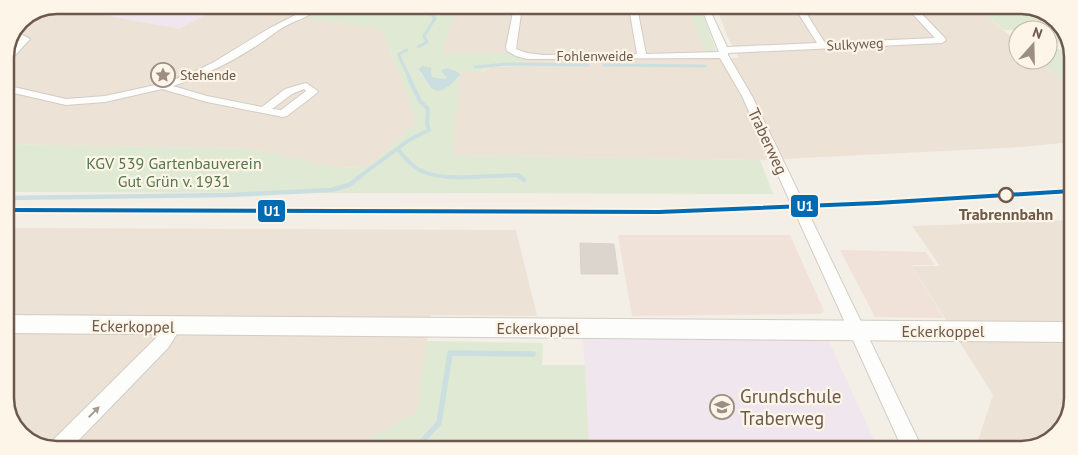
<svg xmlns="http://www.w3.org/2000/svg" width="1078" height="455" font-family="'PT Sans',sans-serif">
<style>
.residential{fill:#ece2d5}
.commercial{fill:#f0e2d8}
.education{fill:#f0e6ee}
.green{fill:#dfe9d3;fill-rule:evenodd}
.water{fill:#cbdfe1}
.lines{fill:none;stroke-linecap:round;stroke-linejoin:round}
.stream-far3{stroke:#cbdfe1;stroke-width:3}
.stream-far2{stroke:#cbdfe1;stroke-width:4}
.stream-far1{stroke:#cbdfe1;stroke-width:4.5}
.stream{stroke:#cbdfe1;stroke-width:5.5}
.building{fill:#dcd5cd;stroke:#dbd3ca}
.street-casing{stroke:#d2ccc6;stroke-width:2}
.secondary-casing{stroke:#d2ccc4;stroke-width:2}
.street{fill:#fdfdfb;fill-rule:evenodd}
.secondary{fill:#fdfdfb;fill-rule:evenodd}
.metro-1-casing{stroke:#fcf5e8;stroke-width:4}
.metro-1{fill:#006ab3;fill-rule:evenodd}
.oneway{fill:#a79b92}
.stop-dot{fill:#fcf5e8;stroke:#6d594c;stroke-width:2.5}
.labels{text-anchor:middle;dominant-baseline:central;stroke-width:4.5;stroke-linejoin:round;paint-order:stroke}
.far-street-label{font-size:14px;fill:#6d594c;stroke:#fcf5e8}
.far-poi-label{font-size:14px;fill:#6d594c;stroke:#fcf5e8;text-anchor:start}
.street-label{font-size:16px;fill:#6d594c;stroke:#fcf5e8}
.park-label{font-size:16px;fill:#547749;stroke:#fcf5e8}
.stop-label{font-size:16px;font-weight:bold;fill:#6d594c;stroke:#fcf5e8}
.near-poi-label{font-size:19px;fill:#6d594c;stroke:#fcf5e8;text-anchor:start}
.rim{fill:none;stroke:#6d594c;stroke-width:2.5}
.line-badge{stroke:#fcf5e8;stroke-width:2}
.badge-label{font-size:14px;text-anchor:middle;font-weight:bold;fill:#fff}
</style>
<rect width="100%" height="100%" fill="#f3efe7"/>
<path class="residential" d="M57 5 237 6 383 30 391 55 410 99 416 123 369 167 337 168 253 149 5 144V53L20 20Z
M457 7H689L707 58H739L727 36 717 8 979 9 1018 43V60H1038L1073 89 1072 142 1022 147 760 160 452 155 461 67 483 71 493 67H523L442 53Z
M1071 220 1069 418 1050 441 1022 450H975L993 395 912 266H940L912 226Z
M5 228 516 230 537 316 431 315 416 413 355 447 37 446 15 430 5 402Z"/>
<path class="commercial" d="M57 5H69L17 27 20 20Z
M618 235H790L824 311 820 314 632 316Z
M840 250 926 252 935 265H911L944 318 875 317Z"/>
<path class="education" d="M94 5 223 6 179 29 81 11Z
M583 336 828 339 878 449 589 448Z"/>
<path class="green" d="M237 6 457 7 442 53H507L522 58 524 67C514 67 504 66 495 67 483 68 473 77 461 68L452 155 760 160 773 194 5 192V144L253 149 337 168 369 167 416 123C408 91 392 62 383 30ZM418 69 432 72V77L445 79 448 77 442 71 452 69 459 77 430 87Z
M689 7H700L716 50 713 53H705Z
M979 9H1041L1063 25 1073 53V89L1038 60H1048V49H1067L1048 36V30H1004Z
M427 341 543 343 542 365H585L589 448 355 447 416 413Z"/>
<path class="water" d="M423 66 431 68 432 77 445 79 447 77 441 71C448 65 453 70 460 74L459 76C452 83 439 99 429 85 425 80 423 74 418 69Z"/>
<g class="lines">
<path class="stream-far3" d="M331 7 377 12 417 6
M418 47 427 42 424 36 435 18 424 6
M407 50 399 54V56L410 79
M604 65 705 66
M475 67 507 64 588 65"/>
<path class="stream-far2" d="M398 149C405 158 413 168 424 172 449 182 490 175 517 175L520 177
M359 177 409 140 429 130 427 123 428 109 420 101 409 78"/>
<path class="stream-far1" d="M519 176 524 180
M5 198 228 195 331 190 349 185 361 176"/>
<path class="stream" d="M416 448 439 423 450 353 533 354"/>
</g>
<path class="building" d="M580 243 614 244 618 274H581Z"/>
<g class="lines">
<defs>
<path id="street" d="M313 6H323C310 18 290 21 276 32 246 55 209 74 173 86L207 96 262 107 285 89 306 83 318 91 317 93 287 116 283 117 207 102 162 89 105 102 66 105 5 91V85L66 99 105 96 160 84 188 75 214 62 268 29ZM304 89 306 91 281 110 272 109 292 94Z
M514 7H522L516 49 527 53 543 55 637 54 629 7H637L646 54 719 52 701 7 709 8 727 47 817 43 795 8H803L825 43 935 38 907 8H916L945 38 946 40 942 43 728 53V55L752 96 923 450H903L742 96 720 58 527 59 516 56 507 51 506 47Z
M15 31 30 39 8 63 5 64V55L20 40 13 36Z
M174 320 180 321 182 326 168 348 73 446H50L53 440 156 338 168 321Z"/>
<path id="secondary" d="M5 315 1070 322V342L5 333Z"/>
</defs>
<use href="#street" class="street-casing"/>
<use href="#secondary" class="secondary-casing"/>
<use href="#street" class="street"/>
<use href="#secondary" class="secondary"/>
<defs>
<path id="metro-1" d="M1071 189V193L877 205 659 214 5 212V208L659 210 877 201Z"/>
</defs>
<use href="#metro-1" class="metro-1-casing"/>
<use href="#metro-1" class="metro-1"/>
</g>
<defs><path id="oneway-solid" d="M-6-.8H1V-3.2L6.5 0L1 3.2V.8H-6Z" transform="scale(1.25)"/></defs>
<use class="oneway" href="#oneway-solid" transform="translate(94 412) rotate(-45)"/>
<defs>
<symbol id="sight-ring" viewBox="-11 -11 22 22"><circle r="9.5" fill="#fcf5e8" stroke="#9c8e82" stroke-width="1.5"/><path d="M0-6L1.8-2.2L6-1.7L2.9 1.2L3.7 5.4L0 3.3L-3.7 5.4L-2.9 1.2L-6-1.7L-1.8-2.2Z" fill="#9c8e82"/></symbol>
<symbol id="school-ring" viewBox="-11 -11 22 22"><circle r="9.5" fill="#fcf5e8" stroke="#9c8e82" stroke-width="1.5"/><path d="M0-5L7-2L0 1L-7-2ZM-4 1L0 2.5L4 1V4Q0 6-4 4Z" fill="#9c8e82"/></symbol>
</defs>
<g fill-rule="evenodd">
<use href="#sight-ring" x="149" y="61" width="28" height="28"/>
<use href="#school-ring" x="708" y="393" width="28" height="28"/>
</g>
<circle class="stop-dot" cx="1006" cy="195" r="7"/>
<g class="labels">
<g class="far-street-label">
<text transform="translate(855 44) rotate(-3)">Sulkyweg</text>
<text x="595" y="56">Fohlenweide</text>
</g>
<g class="far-poi-label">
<text x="180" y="75">Stehende</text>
</g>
<g class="street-label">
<text transform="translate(768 141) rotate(65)">Traberweg</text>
<text transform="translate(133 326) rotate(1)">Eckerkoppel</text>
<text x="538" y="328">Eckerkoppel</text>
<text x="943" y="331">Eckerkoppel</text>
</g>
<g class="park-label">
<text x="174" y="163">KGV 539 Gartenbauverein<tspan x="174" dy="18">Gut Grün v. 1931</tspan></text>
</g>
<g class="stop-label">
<text x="1006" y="214">Trabrennbahn</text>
</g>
<g class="near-poi-label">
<text x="740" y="396">Grundschule<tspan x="740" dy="22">Traberweg</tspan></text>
</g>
</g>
<path d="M0 0H1078V455H0ZM57 14H1021A43 43 0 0 1 1064 57V398A43 43 0 0 1 1021 441H57A43 43 0 0 1 14 398V57A43 43 0 0 1 57 14Z" fill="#fcf5e8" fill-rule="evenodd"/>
<path class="rim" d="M57 14H1021A43 43 0 0 1 1064 57V398A43 43 0 0 1 1021 441H57A43 43 0 0 1 14 398V57A43 43 0 0 1 57 14Z"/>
<g class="line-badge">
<rect x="790" y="194" width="29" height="24" rx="5" fill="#006ab3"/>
<rect x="257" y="199" width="29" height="24" rx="5" fill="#006ab3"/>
</g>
<g class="badge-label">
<text x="805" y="211">U1</text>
<text x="272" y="216">U1</text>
</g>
<g transform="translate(1033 45) rotate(20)"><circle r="24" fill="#fcf5e8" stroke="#c3b7aa"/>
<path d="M0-4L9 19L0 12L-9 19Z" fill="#9c8e82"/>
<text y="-8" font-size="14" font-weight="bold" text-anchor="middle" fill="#6d594c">N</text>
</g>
</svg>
